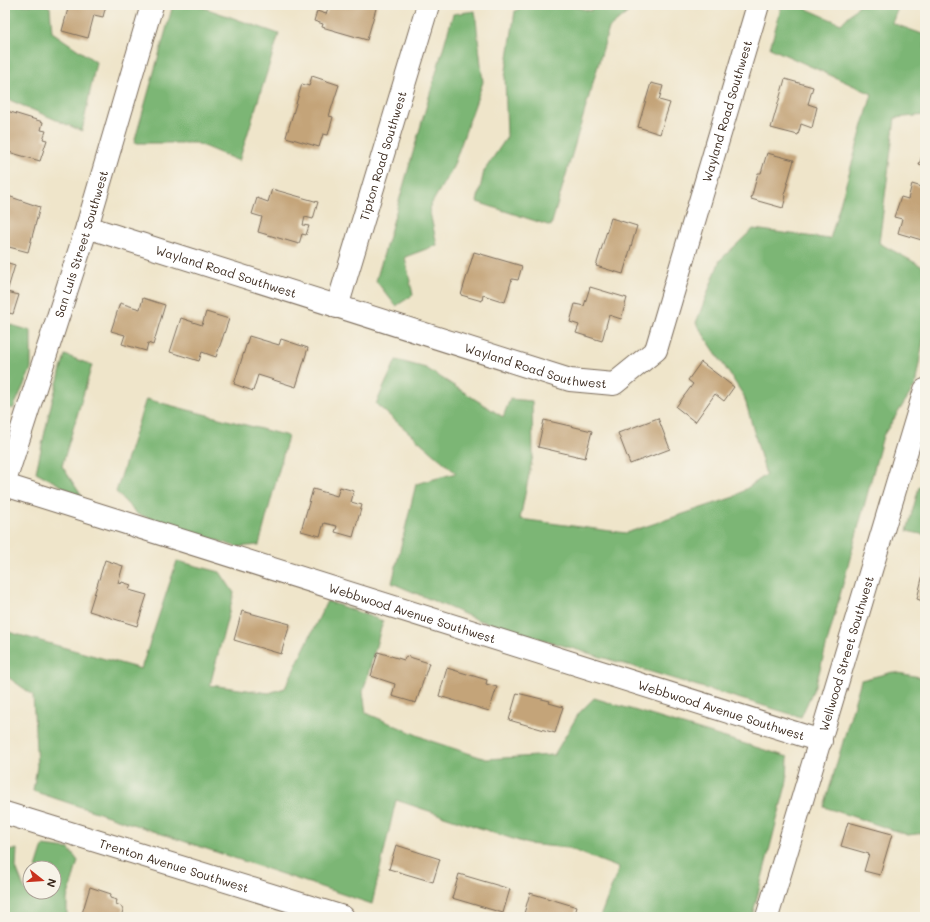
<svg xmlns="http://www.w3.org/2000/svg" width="930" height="922" font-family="Mali,sans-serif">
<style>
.forest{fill:#7cb674;stroke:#5c7049}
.building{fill:#c4a479}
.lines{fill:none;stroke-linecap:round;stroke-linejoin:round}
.minor-casing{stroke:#7a6b5a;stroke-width:24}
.minor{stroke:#fff;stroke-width:22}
.labels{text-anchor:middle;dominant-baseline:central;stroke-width:4;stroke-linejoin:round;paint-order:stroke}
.street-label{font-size:12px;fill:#3b2a1e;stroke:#f7f3e8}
</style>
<rect width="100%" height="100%" fill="#f7f3e8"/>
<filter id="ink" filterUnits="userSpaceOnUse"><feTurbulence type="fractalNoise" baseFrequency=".025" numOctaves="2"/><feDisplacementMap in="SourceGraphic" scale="8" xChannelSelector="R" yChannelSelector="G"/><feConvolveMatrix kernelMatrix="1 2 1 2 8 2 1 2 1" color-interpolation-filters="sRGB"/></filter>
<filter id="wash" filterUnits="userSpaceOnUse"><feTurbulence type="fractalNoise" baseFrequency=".012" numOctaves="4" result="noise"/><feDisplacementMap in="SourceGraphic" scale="16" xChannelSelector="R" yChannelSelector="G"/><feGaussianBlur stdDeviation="0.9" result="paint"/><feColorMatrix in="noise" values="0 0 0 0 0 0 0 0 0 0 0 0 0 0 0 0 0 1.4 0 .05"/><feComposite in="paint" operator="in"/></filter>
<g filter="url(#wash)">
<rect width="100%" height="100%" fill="#efe5ca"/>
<path class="forest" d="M5 5H45L50 7 52 32 96 62 82 131 5 98Z
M173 5H196L279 34 239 161 196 143H134Z
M527 5H567L591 11 592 5H637L609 28 551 226 477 202 484 171 507 137 505 77 515 11Z
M782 5H798L841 24 859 5H899L892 23 925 35V115L895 118 879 243 925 268V330L915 386 883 436 816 684 801 717 478 620 392 583 416 484 456 473 376 404 396 360 426 368 503 417 510 399 532 401 533 455 520 519 626 533 734 497 766 475 744 396 696 323 720 260 753 229 830 239 872 94 770 48Z
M475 11 483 82 453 167 429 208 437 245 405 257 413 295 396 306 376 281 453 14Z
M5 323 31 331V369L13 409 5 406Z
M65 355 92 365 62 466 83 498 36 472 50 409Z
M146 399 288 436 259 545 237 547 137 514 116 492Z
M919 487 925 488V535L907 531Z
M177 561 220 572 234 593 210 685 269 693 285 688 327 601 383 621 363 692 366 713 431 741 486 759 554 755 579 713 594 698 788 757 787 781 752 917H600L619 868 568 848 528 844 396 800 372 904 33 791 37 766 33 695 5 675V631L141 669Z
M893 672 925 678V833L908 835 824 807 861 680Z
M43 846 69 849 78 861 67 899V917H5V852L17 849 16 868 27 895 30 886V892H54V868H36Z"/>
<g id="blocks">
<path class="building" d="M69 5H106L103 17 94 15 88 38 62 31Z
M329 5H377L367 40 322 27 323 24 314 21 317 11 326 14Z
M312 76 339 85 329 116 333 117 328 135 323 134 319 147 286 137 302 84 309 86Z
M785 79 813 87 808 104 817 107 812 128 801 124 798 135 771 128Z
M651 83 663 86 659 100 670 103 660 134 638 127Z
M7 111 43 122 41 130 46 131 43 139 47 140 40 161 5 151Z
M925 146V167L919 165Z
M767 153 794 160 784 195 786 196 783 208 751 199 758 173H761Z
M912 184 925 188V241L898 233 902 219 894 217 901 197 908 199Z
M272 189 318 202 313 219 305 217 303 225 309 226 306 235 302 234 299 244 258 232 262 217 252 214 257 198 268 202Z
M5 195 40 207 28 252 5 246Z
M611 218 637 226 623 274 596 266Z
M474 252 522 266 518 280 512 279 505 302 483 295 482 301 461 295Z
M5 262 15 265 7 292 19 295 13 314 5 312Z
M590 287 627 298 621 319 609 315 602 341 576 333 579 325 570 322 575 304 584 306Z
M143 298 165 305 153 345 148 343 146 351 122 344 125 335 111 331 120 303 140 309Z
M206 312 229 319 216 357 202 352 199 361 170 352 181 318 202 325Z
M249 336 279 345 281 339 308 348 296 387 258 375 253 391 234 384Z
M701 362 734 387 724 401 715 394 695 422 676 407 693 384 688 380Z
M658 418 670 449 630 464 618 433Z
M544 420 592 431 585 458 538 447Z
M340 487 354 491 351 502 362 505 353 537 335 532 337 526 324 523 320 536 301 531 313 489 337 496Z
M105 560 123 566 118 583 121 584 122 582 131 585 129 590 147 595 137 626 89 611Z
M925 566V602L917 599Z
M242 611 290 624 281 654 234 640Z
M378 652 404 660 406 656 429 663 416 703 392 696 395 684 371 676Z
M447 668 487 680 486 684 497 687 489 711 439 696Z
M517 693 550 701 549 703 563 707 555 733 509 720Z
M848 822 892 834 880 875 864 871 869 854 841 846Z
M396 845 440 859 433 882 389 869Z
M459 874 510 889 503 913 452 898Z
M90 887 111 894 110 898 117 900 116 904 121 906 123 910 121 917H81Z
M530 893 577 907 574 917H523Z"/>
</g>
</g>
<g filter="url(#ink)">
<use href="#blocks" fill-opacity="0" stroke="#7a6b5a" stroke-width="1"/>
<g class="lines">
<defs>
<g id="minor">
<path id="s1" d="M87 227 570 380 614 384 656 350 758 5"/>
<path id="s2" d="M337 307 428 5"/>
<path id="s3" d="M5 481 87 227 152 5"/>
<path id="s4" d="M5 485 821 741"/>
<path id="s5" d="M5 813 343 917"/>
<path id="s6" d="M767 917 925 390"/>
</g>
</defs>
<use href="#minor" class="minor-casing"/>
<use href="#minor" class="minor"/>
</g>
</g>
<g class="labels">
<g class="street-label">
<text stroke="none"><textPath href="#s1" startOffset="854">Wayland Road Southwest</textPath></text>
<text stroke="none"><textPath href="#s2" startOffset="158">Tipton Road Southwest</textPath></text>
<text stroke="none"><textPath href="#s3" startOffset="249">San Luis Street Southwest</textPath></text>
<text stroke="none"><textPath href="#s1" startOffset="146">Wayland Road Southwest</textPath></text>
<text stroke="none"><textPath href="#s1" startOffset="470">Wayland Road Southwest</textPath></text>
<text stroke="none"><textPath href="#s4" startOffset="427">Webbwood Avenue Southwest</textPath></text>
<text stroke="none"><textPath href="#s6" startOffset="275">Wellwood Street Southwest</textPath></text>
<text stroke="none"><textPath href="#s4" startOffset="751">Webbwood Avenue Southwest</textPath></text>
<text stroke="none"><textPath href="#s5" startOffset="177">Trenton Avenue Southwest</textPath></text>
</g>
</g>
<rect width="930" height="922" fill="none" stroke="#f7f3e8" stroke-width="20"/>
<g transform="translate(42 880) rotate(107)"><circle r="19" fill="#f7f3e8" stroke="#aca397"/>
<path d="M0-3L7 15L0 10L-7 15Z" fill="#c8321e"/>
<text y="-6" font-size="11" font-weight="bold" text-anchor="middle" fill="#3b2a1e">N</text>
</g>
</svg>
